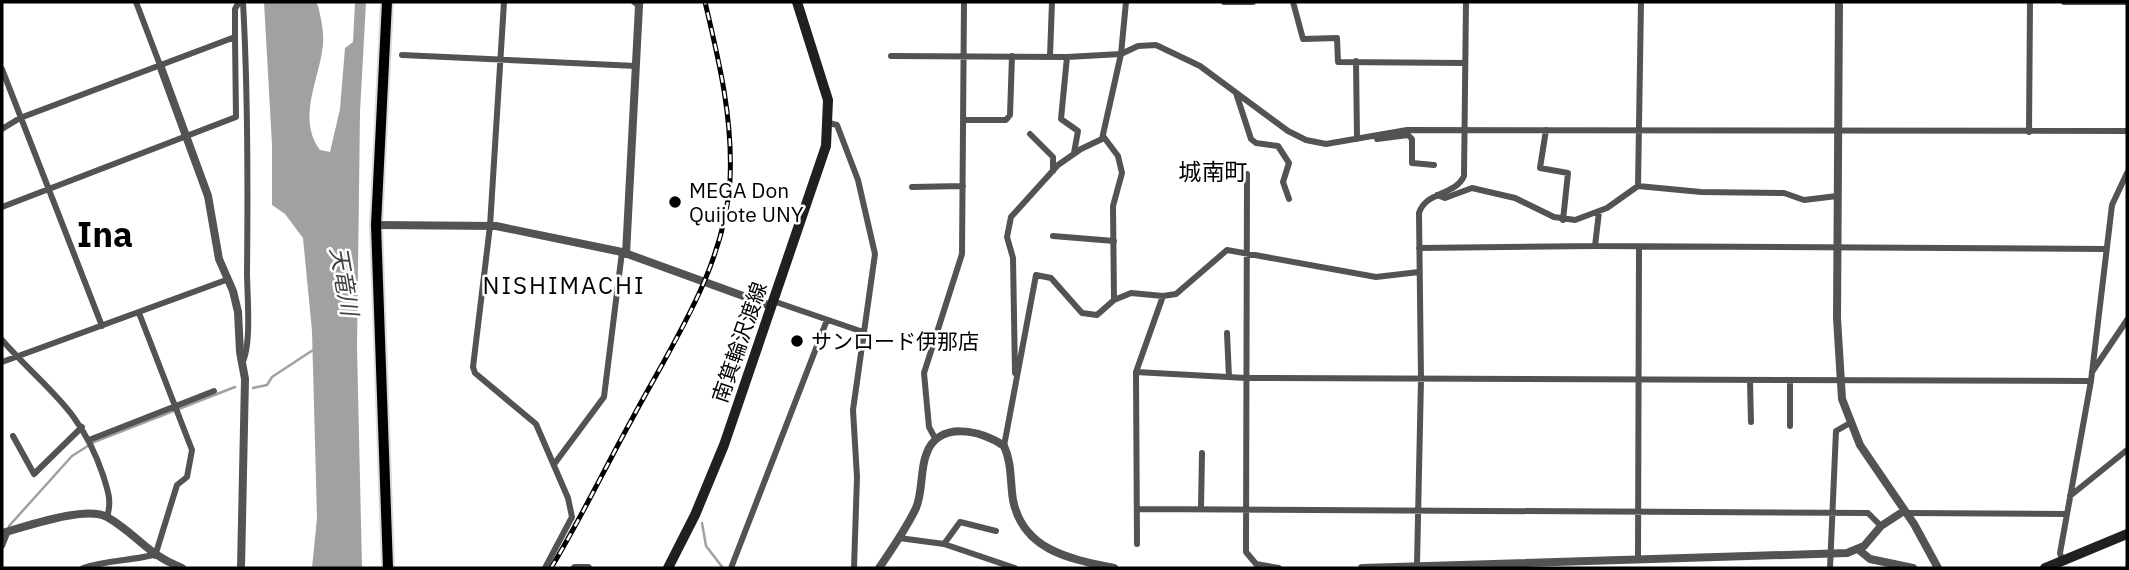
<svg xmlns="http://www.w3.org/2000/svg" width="2129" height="570" font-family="'IBM Plex Sans','Noto Sans JP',sans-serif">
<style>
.water{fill:#a1a1a1}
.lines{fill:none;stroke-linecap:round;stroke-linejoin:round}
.stream{stroke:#a1a1a1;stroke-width:2.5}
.trunk-casing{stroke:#dbdbdb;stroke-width:14}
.minor{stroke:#535353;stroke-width:6}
.tertiary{stroke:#535353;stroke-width:8}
.secondary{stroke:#202020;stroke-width:10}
.trunk{stroke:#000;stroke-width:10}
.rail-casing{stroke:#000;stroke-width:5}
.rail{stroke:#fff;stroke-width:2.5;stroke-dasharray:8;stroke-linecap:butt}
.poi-dot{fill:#000;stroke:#fff;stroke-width:2.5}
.labels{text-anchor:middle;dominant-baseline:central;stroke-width:5;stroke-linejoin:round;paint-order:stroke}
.poi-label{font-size:21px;fill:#000;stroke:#fff;text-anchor:start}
.street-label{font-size:21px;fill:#000;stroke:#fff}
.neighbourhood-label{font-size:23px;fill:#000;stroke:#fff}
.water-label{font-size:23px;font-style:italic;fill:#424242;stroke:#fff}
.quarter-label{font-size:24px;letter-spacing:2px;fill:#000;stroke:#fff}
.town-label{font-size:35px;font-weight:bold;fill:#000;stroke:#fff}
</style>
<rect width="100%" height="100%" fill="#fff"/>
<path class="water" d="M264 2H316L318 6C321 18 324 32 323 44 320 79 296 118 320 150L330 152 340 109 345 48 353 42 355 2H366L360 112 357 347 362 568H312L317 518 312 331 303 238 285 214 272 205V145Z"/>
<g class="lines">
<path class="stream" d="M253 388 267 385 272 377 313 350
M702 523 706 546 723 568
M9 526 72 456 94 442 235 387"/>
<defs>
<path id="trunk" d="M387 2 376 225 388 568"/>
</defs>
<use href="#trunk" class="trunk-casing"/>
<path class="minor" d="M136 2 160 65
M504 2 490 226 473 367 475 373 536 424 568 498 572 517 545 568
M634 2 639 6 641 2
M1224 2H1253
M1293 2 1303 39 1337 38 1338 62 1465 63
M2064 2H2127
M402 55 636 66
M891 56 1067 57 1121 54 1138 46 1156 45 1200 66 1288 131 1306 140 1326 144 1407 130 2127 131
M1050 56 1052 2
M1067 57 1061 119 1078 131 1074 153
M1356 61 1357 139
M2 69 102 326
M1236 93 1251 139 1256 143 1278 146 1289 163 1283 182 1289 199
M963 120H1006L1010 115 1012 56
M829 123 837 125 858 180 875 254 853 410 857 477 854 568
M2 129 20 118 235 37V9L239 2
M1546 130 1540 168 1568 173 1563 220
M2029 132 2030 2
M1030 134 1053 157V171
M1103 136 1118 156 1122 173 1113 206 1114 300
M1377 139 1408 135 1412 139V163L1434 165
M1247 174 1246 552 1256 564 1279 568
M1638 186 1641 2
M912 187 963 186
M1437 195 1445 198 1472 188 1515 198 1554 217 1575 220 1607 208 1638 186 1701 192 1784 193 1804 200 1837 196
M2 207 236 117 235 37
M1053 236 1114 241
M1595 246 1599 212
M1419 248 1595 246 2106 249
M773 301 863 332
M139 313 192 450 187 477 177 485 155 556
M1227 333 1229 377
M2 340C46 390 80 407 103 475 108 491 112 501 107 517
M2 362 226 280
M242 363C252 346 247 293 247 272 248 182 248 92 243 2
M1136 372 1246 378 2091 381
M2092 372 2127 320
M1015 373 1013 258 1007 237 1011 217 1058 165 1081 149 1102 139 1121 54 1126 2
M1790 380V426
M1750 381 1751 422
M13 436 34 474 82 427
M89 440 214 391
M936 440 929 427 924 373 962 254 964 2
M1004 446 1036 275 1051 278 1082 313 1097 315 1114 300 1131 293 1163 296 1176 294 1227 250 1376 277 1419 272
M555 463 604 397 622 252
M2070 496 2127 450
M1201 507 1202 453
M1137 509 1868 513 1881 526
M1906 513 2067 514
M899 538 944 544 1015 568
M944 544 960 522 996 531
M1137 544 1136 372 1163 296
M2 546 8 531
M1638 559 1639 247
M2062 560 2060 553 2091 381 2112 205 2127 173
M1417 565 1421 379 1419 213C1426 191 1455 196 1464 176L1466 2
M83 568C106 560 130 561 153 555
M731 568 827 320
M1830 568 1836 431 1850 423"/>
<path class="tertiary" d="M1839 2 1837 318 1842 399 1860 445 1914 524 1938 568
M160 65 208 196 219 259 233 291 238 312 240 352 245 379 241 568
M376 225 496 226 622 252 771 306
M626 254 639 6
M2 533C25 527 86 505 107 517 137 534 146 554 182 568
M1859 550 1870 559 1913 568
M575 568H588
M879 568C892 549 906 529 916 508 923 491 920 472 926 455 937 420 982 430 1004 446 1012 463 1010 481 1013 500 1023 551 1071 559 1114 568
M1362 568 1847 553 1864 546 1881 526 1904 511"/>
<path class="secondary" d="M668 568 695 515 724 445 826 146 828 100 797 2
M2045 568 2127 534"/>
<use href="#trunk" class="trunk"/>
<defs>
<path id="rail" d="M551 568C580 520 605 468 632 419 672 344 725 267 730 180 733 118 719 61 705 2"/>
</defs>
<use href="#rail" class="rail-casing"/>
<use href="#rail" class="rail"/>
</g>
<g class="poi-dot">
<circle cx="675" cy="202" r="7"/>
<circle cx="797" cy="341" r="7"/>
</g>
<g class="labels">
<g class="poi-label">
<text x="689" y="190">MEGA Don<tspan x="689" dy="24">Quijote UNY</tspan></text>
<text x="811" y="341">サンロード伊那店</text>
</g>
<g class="street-label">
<text transform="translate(739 342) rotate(-71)">南箕輪沢渡線</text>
</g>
<g class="neighbourhood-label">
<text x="1213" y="171">城南町</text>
</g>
<g class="water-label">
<text transform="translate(345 281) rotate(80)">天竜川</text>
</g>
<g class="quarter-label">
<text x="564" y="285">NISHIMACHI</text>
</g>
<g class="town-label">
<text x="105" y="234">Ina</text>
</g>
</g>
<rect width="2129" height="570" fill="none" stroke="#000000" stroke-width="7"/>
</svg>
